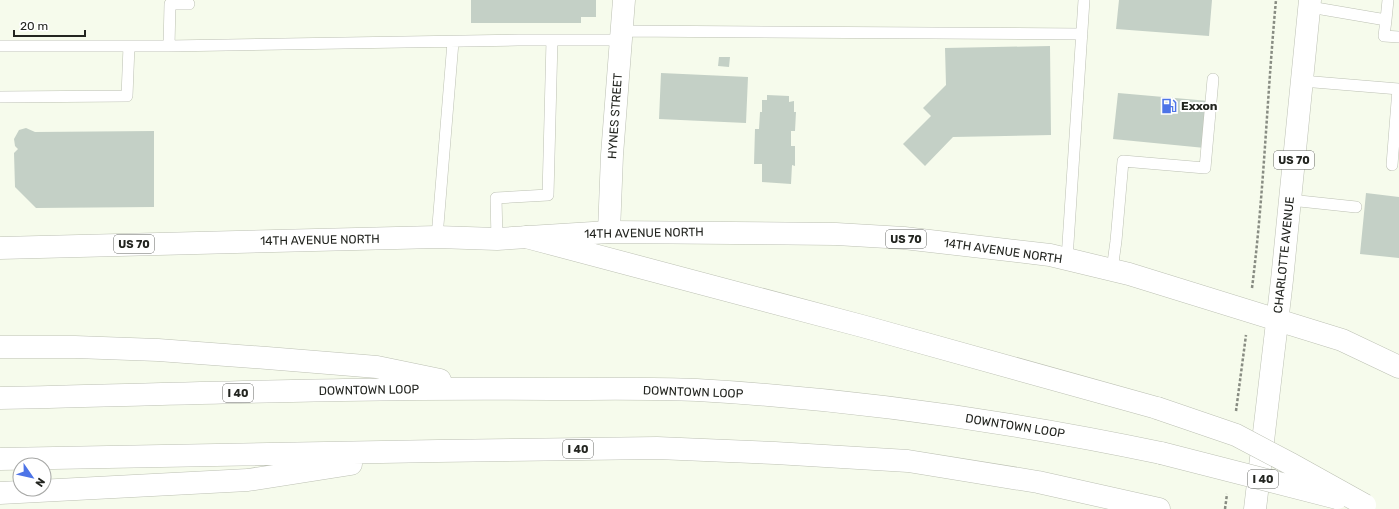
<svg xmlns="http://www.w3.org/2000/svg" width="1399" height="509" font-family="Rubik,sans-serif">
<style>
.building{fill:#c4d0c6}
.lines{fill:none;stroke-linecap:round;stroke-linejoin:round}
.lane-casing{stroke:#bcc0b3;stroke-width:12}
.street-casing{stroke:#bcc0b3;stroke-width:23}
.primary-casing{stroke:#bcc0b3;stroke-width:23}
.highway-casing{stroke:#bcc0b3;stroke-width:23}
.path{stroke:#888c82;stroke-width:2.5;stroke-dasharray:3 2;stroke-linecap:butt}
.lane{stroke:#fff;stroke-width:11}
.street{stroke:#fff;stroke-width:22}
.primary{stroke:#fff;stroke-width:22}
.highway{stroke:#fff;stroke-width:22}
.highway-bridge-casing{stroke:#bcc0b3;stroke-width:23;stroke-linecap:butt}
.highway-bridge{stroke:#fff;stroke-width:22}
.labels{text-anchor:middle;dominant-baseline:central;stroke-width:4;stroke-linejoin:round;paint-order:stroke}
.shield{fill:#fff;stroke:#656663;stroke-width:1}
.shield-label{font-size:11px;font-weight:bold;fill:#232520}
.poi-label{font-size:12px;font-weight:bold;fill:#232520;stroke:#fff;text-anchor:start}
.street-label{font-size:12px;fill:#232520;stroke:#fff}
</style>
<rect width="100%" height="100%" fill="#f6fbec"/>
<path class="building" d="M471 0H596V17H581V23H471Z
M1119 0H1212L1209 36 1116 29Z
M1050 46 1051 135 953 137 925 166 903 144 931 116 923 108 946 85 945 48Z
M719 57H730L729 67 718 66Z
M661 73 748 77 746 123 659 119Z
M1118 93 1209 101 1205 148 1113 139Z
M767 95 789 96V102L794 101V112H796L795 131H791V146H795V166L792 165 791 184 762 182V164H754L755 129H759L760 112H762V100H767Z
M26 128 35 132 154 131V207L36 208 15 187 14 153 18 149 15 146 14 139 19 130Z
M1366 193 1399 197V258L1360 254Z"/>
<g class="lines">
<defs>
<path id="lane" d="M1310 7 1386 20 1388 0
M1386 20 1384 36 1399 37
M621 31 1082 34
M0 46H169L518 40H621
M169 46 170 4H189
M1302 81 1399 89
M0 97 127 96 129 46
M1392 165 1398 89
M1290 200 1356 207
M437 237 453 42
M497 239 496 198 548 195 552 40
M1067 259 1084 0
M1112 270 1116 241 1123 161 1205 168 1213 79"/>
<path id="street" d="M609 232 612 155 624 0"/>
<path id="primary" d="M0 248 437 237 497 239 609 232 836 234 904 238 1050 255 1129 274 1342 340 1399 367
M1255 509 1282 280 1310 0"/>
<path id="highway" d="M526 237 862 326 1157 408
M0 347H75L158 350 267 358 377 367 440 380
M0 398C183 394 367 387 551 389 599 389 649 388 697 390 853 399 1008 421 1161 453
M0 459 438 451 657 448 775 453 908 461 1038 482 1159 509
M0 493 248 480 351 464"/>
</defs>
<use href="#lane" class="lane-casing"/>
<use href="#street" class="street-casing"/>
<use href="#primary" class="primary-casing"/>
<use href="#highway" class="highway-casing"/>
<path class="path" d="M1252 288C1264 193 1267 96 1276 0
M1236 411 1246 335
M1225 509 1227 494"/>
<use href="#lane" class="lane"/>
<use href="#street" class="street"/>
<use href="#primary" class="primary"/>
<use href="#highway" class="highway"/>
<defs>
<path id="highway-bridge" d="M1157 408 1236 435 1291 464 1365 505
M1161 453 1337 498"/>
</defs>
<use href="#highway-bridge" class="highway-bridge-casing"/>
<use href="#highway-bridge" class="highway-bridge"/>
</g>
<defs>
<symbol id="fuel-bare" viewBox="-9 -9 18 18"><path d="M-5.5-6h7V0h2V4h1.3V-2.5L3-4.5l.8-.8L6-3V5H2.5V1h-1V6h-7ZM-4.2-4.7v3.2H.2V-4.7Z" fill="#4d74e7" stroke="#fff" stroke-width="2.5" paint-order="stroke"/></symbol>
</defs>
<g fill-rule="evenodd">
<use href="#fuel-bare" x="1158" y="95" width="22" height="22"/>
</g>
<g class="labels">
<g class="shield">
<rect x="1274" y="151" width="40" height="18" rx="3"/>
<rect x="886" y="230" width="40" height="18" rx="3"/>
<rect x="114" y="235" width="40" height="18" rx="3"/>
<rect x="223" y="384" width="30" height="18" rx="3"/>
<rect x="563" y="440" width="30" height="18" rx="3"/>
<rect x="1248" y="470" width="30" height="18" rx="3"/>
</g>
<g class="shield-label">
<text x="1294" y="160">US 70</text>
<text x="906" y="239">US 70</text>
<text x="134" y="244">US 70</text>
<text x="238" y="393">I 40</text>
<text x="578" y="449">I 40</text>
<text x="1263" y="479">I 40</text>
</g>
<g class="poi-label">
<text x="1181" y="106">Exxon</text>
</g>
<g class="street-label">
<text transform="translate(615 116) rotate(-86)">HYNES STREET</text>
<text transform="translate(644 233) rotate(-1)">14TH AVENUE NORTH</text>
<text transform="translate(320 240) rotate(-1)">14TH AVENUE NORTH</text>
<text transform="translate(1003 251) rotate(8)">14TH AVENUE NORTH</text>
<text transform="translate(1284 255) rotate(-84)">CHARLOTTE AVENUE</text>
<text transform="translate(369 390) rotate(-1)">DOWNTOWN LOOP</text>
<text transform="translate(693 392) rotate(2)">DOWNTOWN LOOP</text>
<text transform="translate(1015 426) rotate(9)">DOWNTOWN LOOP</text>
</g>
</g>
<g transform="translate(32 477) rotate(124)"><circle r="19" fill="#ffffff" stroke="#a7a8a6"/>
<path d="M0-3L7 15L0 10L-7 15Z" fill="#4d74e7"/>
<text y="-6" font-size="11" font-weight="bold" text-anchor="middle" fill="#232520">N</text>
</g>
<path d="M14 30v6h71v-6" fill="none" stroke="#232520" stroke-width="2"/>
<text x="20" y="30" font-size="12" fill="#232520" stroke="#ffffff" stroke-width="3" paint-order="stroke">20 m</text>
</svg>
